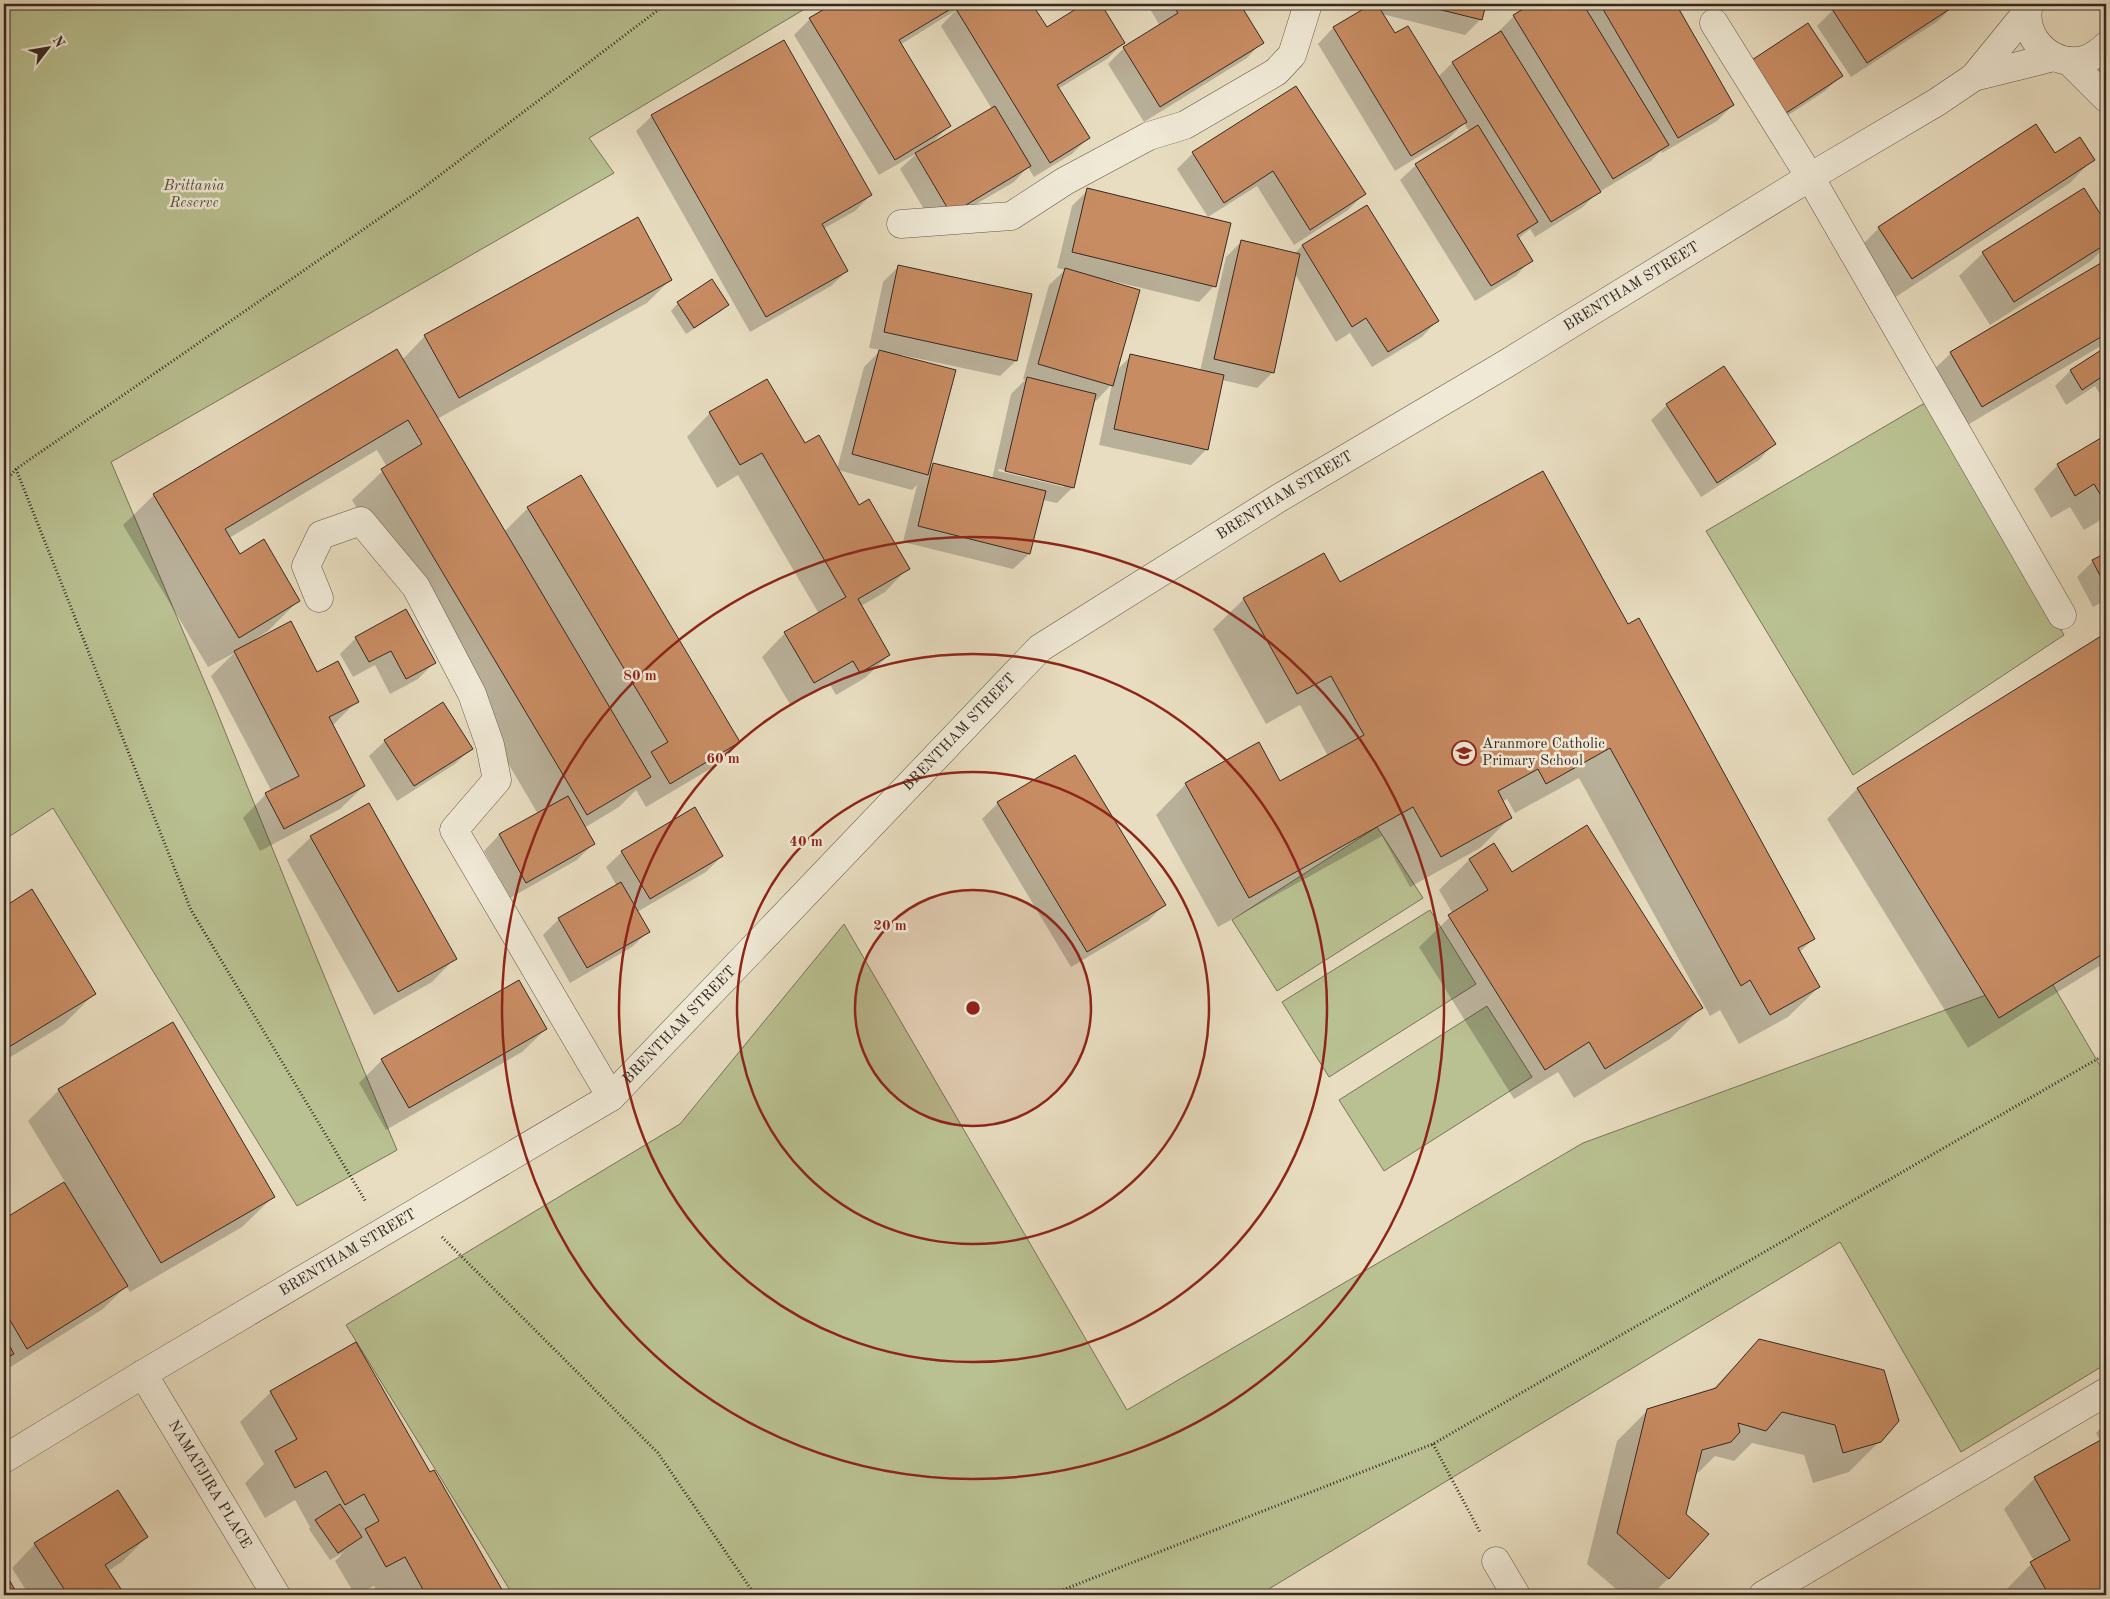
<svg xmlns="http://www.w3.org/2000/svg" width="2110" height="1599" font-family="'Old Standard TT',serif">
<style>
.green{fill:#b9c091;stroke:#78745a}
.shadow{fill:#0003;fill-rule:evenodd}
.building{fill:#c88c63;stroke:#362923}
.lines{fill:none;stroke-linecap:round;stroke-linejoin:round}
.minor-casing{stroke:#62564a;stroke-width:29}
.path{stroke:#362923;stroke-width:3;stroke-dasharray:1 2.5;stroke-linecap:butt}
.minor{stroke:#f0e9d6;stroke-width:28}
.ring{fill:none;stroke:#8f2418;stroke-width:2.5}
.labels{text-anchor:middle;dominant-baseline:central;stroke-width:5;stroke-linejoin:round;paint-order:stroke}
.park-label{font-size:15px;font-style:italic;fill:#574f3e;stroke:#f0e9d6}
.street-label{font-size:15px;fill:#362923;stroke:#f0e9d6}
.poi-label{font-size:15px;fill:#362923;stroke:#f0e9d6;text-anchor:start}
.centre{fill:#8f2418;stroke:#f0e9d6;stroke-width:2.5}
.ring-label{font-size:15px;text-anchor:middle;font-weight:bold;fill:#8f2418;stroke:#f0e9d6;stroke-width:5;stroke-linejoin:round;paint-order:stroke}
</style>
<rect width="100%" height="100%" fill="#e8ddc0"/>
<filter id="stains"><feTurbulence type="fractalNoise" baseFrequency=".004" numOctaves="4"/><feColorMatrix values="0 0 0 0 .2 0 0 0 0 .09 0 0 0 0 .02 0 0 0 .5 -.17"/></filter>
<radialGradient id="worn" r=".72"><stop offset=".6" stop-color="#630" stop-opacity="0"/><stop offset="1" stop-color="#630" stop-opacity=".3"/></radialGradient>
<path class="green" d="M4 4H813L589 138 614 173 111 462 211 697 318 961 397 1150 297 1206 53 808 4 840Z
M1930 400 2064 635 1853 775 1706 531Z
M1377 827 1423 898 1277 991 1232 920Z
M1430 910 1476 984 1329 1077 1282 1002Z
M844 924 1127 1410 1583 1143 2046 973 2106 1076V1364L1961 1452 1840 1242 1259 1595H513L346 1325 680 1124Z
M1487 1006 1532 1077 1384 1171 1339 1100Z"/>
<path class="shadow" d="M835 4H960L953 12 900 45 949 126 932 143 992 109 941 26 954 12 967 4H1031L1046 29 1087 4H1100L1123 43 1107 59 1058 89 1088 138 1072 154 1034 177 1028 167 1014 182 935 228 900 169 917 153 879 175 794 35 810 19Z
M1147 4H1238L1262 42 1247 58 1144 122 1108 64 1124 48 1160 26Z
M1339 4H1485L1481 19 1465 35 1382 14 1395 35 1438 77 1452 63 1500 34 1498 32 1514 16 1534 4H1674L1733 105 1717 121 1662 153 1661 151 1651 161 1596 194 1583 207 1535 237 1530 229 1518 239 1531 260 1516 276 1475 301 1400 180 1416 165 1469 131 1464 123 1449 138 1395 171 1318 44 1333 28 1364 10Z
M1843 4H1953L1954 5 1938 21 1851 77 1817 26 1833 10Z
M1841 76 1825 91 1769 128 1737 77Z
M1296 87 1364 194 1348 210 1294 245 1257 186 1208 217 1177 169 1193 153Z
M652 116 871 195 855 211 823 229 847 271 831 286 750 332 636 131Z
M2055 155 2093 159 2070 183 1888 302 1855 252 1879 228Z
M2083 189 2106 226V246L2091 261 1990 325 1959 276 1983 253Z
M1088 190 1214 286 1199 302 1113 281 1116 371 1131 356 1200 371 1226 257 1241 242 1294 254 1302 246 1367 206 1437 321 1422 337 1372 367 1350 333 1336 342 1295 274 1273 372 1257 388 1222 380 1207 449 1191 465 1099 445 1112 384 1096 401 1094 400 1073 487 1057 503 1043 500 1029 554 1013 569 903 542 917 485 912 490 838 470 859 506 908 568 885 592 861 606 889 655 865 678 836 695 829 683 791 706 762 657 785 633 819 614 738 475 717 488 687 437 710 413 805 445 837 469 864 367 881 350 869 348 883 282 899 266 1016 361 1000 376 902 355 901 357 929 469 934 464 992 479 1011 394 1025 380 1023 379 1049 285 1065 270 1057 268 1072 206ZM999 469 1064 484V487L998 471Z
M2106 261V343L1959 430 1927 376 1951 353Z
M671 279 647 303 437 419 504 532 528 508 738 742 715 766 646 807 636 790 619 807 584 828 593 844 577 860 510 898 484 851 499 835 538 814 352 500 387 467 377 450 229 538 240 555 299 600 268 631 255 639 256 641 317 674 357 701 332 726 364 786 340 809 260 851 243 818 266 794 272 792 211 676 234 653 208 667 123 525 154 495 402 360 425 336Z
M678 303 728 305 720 312 686 334 671 311Z
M2106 348V403L2095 386 2066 405 2055 386 2070 371Z
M1667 405 1774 444 1759 460 1701 497 1651 420Z
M2106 437V517L2084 530 2070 507 2051 518 2034 489 2058 465Z
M2106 554V600L2093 607 2077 577 2093 561Z
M1339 584 1627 626 1814 938 1799 953 1819 987 1788 1017 1739 1044 1720 1010 1710 1016 1579 778 1515 813 1507 799 1502 802 1511 817 1480 848 1410 887 1382 836 1218 927 1156 815 1186 784 1280 783 1328 756 1300 705 1266 724 1213 629 1244 599Z
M2106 635V962L1968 1048 1827 819 1857 789Z
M356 638 434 663 418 679 390 694 375 665 353 677 340 654Z
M385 741 471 749 455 764 397 801 369 756Z
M998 803 1164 905 1148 921 1071 967 982 819Z
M311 837 455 958 432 982 374 1015 287 860Z
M1493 845 1511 874 1701 1008 1670 1039 1574 1098 1558 1072 1514 1099 1419 947 1453 914 1439 890 1469 860Z
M622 852 722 856 706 872 637 912 648 932 632 947 570 983 543 935 559 919 617 886 606 867Z
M32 891 94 994 63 1025 4 1061V908Z
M546 1029 522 1052 386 1130 359 1083 382 1060Z
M59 1090 273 1197 242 1227 130 1292 126 1286 103 1309 4 1371V1220L65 1182 28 1121Z
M4 1097 9 1106 4 1112Z
M1759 1341 1880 1441 1849 1472 1813 1483 1804 1455 1752 1443 1734 1461 1715 1456 1699 1472 1695 1473 1669 1578 1651 1595H1623L1587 1564 1617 1441 1648 1410 1711 1391Z
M271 1392 429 1474 434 1472 503 1595H379L374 1586 355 1595 335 1561 344 1552 330 1560 309 1529 310 1527 295 1500 265 1518 245 1483 264 1464 240 1422Z
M2106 1423V1595H2001L2034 1561 2004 1509 2035 1478 2100 1441 2096 1433Z
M147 1537 123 1561 108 1571 124 1595H29L12 1568 35 1544Z
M1428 1590 1432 1595H1420Z
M143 1591 145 1595H136Z"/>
<path class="building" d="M833 4H959L899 40 951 126 895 160 809 18Z
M965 4H1032L1047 27 1084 4H1101L1125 43 1057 85 1090 138 1050 163 956 9Z
M1172 4H1240L1264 43 1160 107 1123 47 1178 13Z
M1372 4H1377L1395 33 1408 26 1467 122 1411 156 1333 27Z
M1417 4H1486L1482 20Z
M1532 4H1583L1669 145 1613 179 1513 15Z
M1600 4H1676L1734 105 1678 138Z
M1841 4H1955L1956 5 1867 63 1832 9Z
M1808 23 1843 76 1786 113 1752 60Z
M1501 31 1601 192 1551 222 1452 62Z
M784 40 872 195 822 224 848 271 766 317 651 115Z
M1296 86 1366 194 1310 230 1273 171 1224 203 1192 152Z
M995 106 1031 166 951 214 915 153Z
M2036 124 2055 153 2080 137 2095 160 1912 279 1878 227Z
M1478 125 1538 222 1517 235 1533 261 1491 286 1415 164Z
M1087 188 1231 223 1216 287 1072 252Z
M2084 188 2106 223V244L2014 302 1982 252Z
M1367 205 1439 321 1388 352 1366 318 1352 327 1302 245Z
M638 217 672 280 459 398 424 335Z
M1241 240 1300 254 1274 373 1214 359Z
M2106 260V334L1982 407 1950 352Z
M898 265 1032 294 1017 361 884 332Z
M1065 268 1140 290 1113 386 1038 364Z
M712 279 729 305 694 328 677 302Z
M2106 347V374L2082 390 2070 370Z
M397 349 651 777 587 815 381 469 422 444 408 420 225 529 240 554 264 539 300 601 239 638 153 494Z
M879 350 956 370 928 475 852 454Z
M1130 354 1224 375 1208 450 1114 429Z
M1724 366 1776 444 1717 483 1666 404Z
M1027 377 1096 394 1074 488 1005 471Z
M767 379 805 443 819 435 859 505 869 499 910 569 858 599 890 655 860 673 853 661 814 683 784 632 846 597 762 453 740 465 709 412Z
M2106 435V504L2094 484 2075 496 2057 464Z
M933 463 1046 491 1030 554 918 526Z
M1543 471 1628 624 1639 618 1815 939 1798 948 1820 987 1770 1015 1750 980 1741 986 1610 748 1546 784 1538 769 1498 791 1512 818 1441 857 1413 807 1249 898 1185 783 1259 742 1280 781 1364 735 1331 676 1297 694 1243 598 1324 553 1340 582Z
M581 475 740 742 670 784 651 752 668 742 527 507Z
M2106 553V587L2092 560Z
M406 609 436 663 406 679 391 651 369 662 355 637Z
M291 621 317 672 338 661 359 702 329 717 365 786 284 829 265 793 299 776 234 651Z
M2106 633V952L1999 1018 1857 788Z
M443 702 473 749 414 786 384 740Z
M1075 755 1166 905 1087 952 997 802Z
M568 796 595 844 526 883 499 834Z
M369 803 457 959 398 992 310 836Z
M695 807 723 856 650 899 621 851Z
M1587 825 1703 1008 1605 1069 1589 1042 1545 1070 1448 915 1488 890 1469 859 1494 843 1512 872Z
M621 882 650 932 587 968 558 918Z
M32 889 96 994 4 1050V907Z
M519 980 547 1029 409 1108 381 1059Z
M173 1022 275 1197 161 1263 58 1089Z
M64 1182 128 1286 27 1349 4 1310V1219Z
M4 1336 14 1354 4 1359Z
M1759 1339 1884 1370 1899 1421 1881 1442 1843 1453 1835 1425 1782 1412 1766 1431 1738 1423 1740 1432 1731 1442 1702 1450 1686 1514 1709 1534 1669 1579 1617 1533 1647 1409 1716 1388Z
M356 1342 430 1472 434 1470 505 1595H426L405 1557 386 1567 365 1529 379 1521 364 1494 345 1505 326 1471 295 1488 275 1451 297 1439 270 1391Z
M2106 1437V1595H2049L2030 1562 2070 1540 2034 1477Z
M118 1490 148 1537 105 1565 125 1595H68L34 1543Z
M340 1504 362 1537 338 1553 315 1520Z
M4 1571 18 1595H4Z"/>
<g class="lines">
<defs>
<g id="minor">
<path d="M2029 4C2020 37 2053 70 2087 59 2094 56 2100 52 2106 46"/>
<path d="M1714 23 1810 177 2062 615"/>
<path d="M2069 61 2106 98"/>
<path d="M1974 77 2054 57"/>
<path d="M901 224 1011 216 1065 181 1149 136 1185 125 1276 72 1292 55 1308 4"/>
<path d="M319 598 306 566 321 535 361 521 416 587 472 694 490 745 497 780 454 830 611 1097"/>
<path id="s1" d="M143 1374 276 1595"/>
<path id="s2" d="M4 1459 143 1374 611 1097 1040 648 1279 498 1504 365 1810 177 1937 102 1974 77 2027 12"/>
<path d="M1496 1561 1516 1595"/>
<path d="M1763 1595 2106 1392"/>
</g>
</defs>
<use href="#minor" class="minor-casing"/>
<path class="path" d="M16 469 191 910 366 1202
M4 483 16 469 419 191 666 4
M442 1237 658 1453 755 1595
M1433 1444 1480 1532
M1050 1595 1433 1444 2106 1054"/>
<use href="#minor" class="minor"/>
</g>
<circle cx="973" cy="1008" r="118" fill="#8f2418" fill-opacity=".12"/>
<g class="ring">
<circle cx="973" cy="1008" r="118"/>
<circle cx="973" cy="1008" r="236"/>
<circle cx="973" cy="1008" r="354"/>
<circle cx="973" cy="1008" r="471"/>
</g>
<defs>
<symbol id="school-ring" viewBox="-11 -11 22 22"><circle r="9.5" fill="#f0e9d6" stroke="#8f2418" stroke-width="1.5"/><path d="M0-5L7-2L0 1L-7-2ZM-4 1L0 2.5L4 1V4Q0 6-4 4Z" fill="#8f2418"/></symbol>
</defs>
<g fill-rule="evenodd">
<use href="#school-ring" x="1450" y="739" width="28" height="28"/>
</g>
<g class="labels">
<g class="park-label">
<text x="194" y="186">Brittania<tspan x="194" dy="17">Reserve</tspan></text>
</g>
<g class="street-label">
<text stroke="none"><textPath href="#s2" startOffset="2021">BRENTHAM STREET</textPath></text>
<text stroke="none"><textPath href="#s2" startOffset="1616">BRENTHAM STREET</textPath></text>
<text stroke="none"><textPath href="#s2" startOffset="1211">BRENTHAM STREET</textPath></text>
<text stroke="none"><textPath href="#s2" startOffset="806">BRENTHAM STREET</textPath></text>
<text stroke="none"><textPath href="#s2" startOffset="401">BRENTHAM STREET</textPath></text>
<text stroke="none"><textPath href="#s1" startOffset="129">NAMATJIRA PLACE</textPath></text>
</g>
<g class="poi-label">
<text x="1482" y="744">Aranmore Catholic<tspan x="1482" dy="17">Primary School</tspan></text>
</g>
</g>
<circle cx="973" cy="1008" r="8" class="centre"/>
<g class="ring-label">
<text x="640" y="680">80 m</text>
<text x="723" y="763">60 m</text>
<text x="806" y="846">40 m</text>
<text x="890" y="930">20 m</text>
</g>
<rect width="2110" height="1599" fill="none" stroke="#e8ddc0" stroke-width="20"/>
<rect x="5" y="5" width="2100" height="1589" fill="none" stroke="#362923" stroke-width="2.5"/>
<rect x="10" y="10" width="2090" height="1579" fill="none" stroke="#362923"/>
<g transform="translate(48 48) rotate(59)" stroke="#f0e9d6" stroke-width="4" paint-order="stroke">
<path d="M0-4L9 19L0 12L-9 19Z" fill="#362923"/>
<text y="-8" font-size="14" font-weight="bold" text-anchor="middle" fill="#362923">N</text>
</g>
<rect width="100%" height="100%" filter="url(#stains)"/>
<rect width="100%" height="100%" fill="url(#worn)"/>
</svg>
